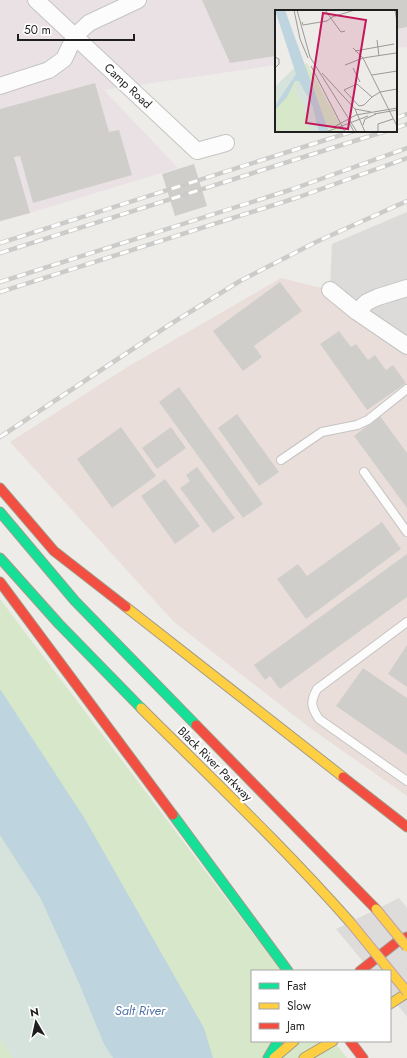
<svg xmlns="http://www.w3.org/2000/svg" width="407" height="1058" font-family="Jost,sans-serif">
<style>
.residential{fill:#dcdbd9}
.commercial{fill:#eadeda}
.industrial{fill:#eae1e5}
.grass{fill:#d6e8c9}
.wetland{fill:#d6e3dc}
.water{fill:#bed4de}
.pier{fill:#dddcdb}
.building{fill:#d0cecb}
.lines{fill:none;stroke-linecap:round;stroke-linejoin:round}
.lane-casing{stroke:#c4c4c2;stroke-width:10}
.street-casing{stroke:#c4c4c2;stroke-width:18}
.fast-casing{stroke:#a29b86;stroke-width:11}
.slow-casing{stroke:#a29b86;stroke-width:11}
.jam-casing{stroke:#a29b86;stroke-width:11}
.lane{stroke:#fcfcfc;stroke-width:8}
.street{stroke:#fcfcfc;stroke-width:16}
.fast{stroke:#16e098;stroke-width:9}
.slow{stroke:#ffcf43;stroke-width:9}
.jam{stroke:#f24e42;stroke-width:9}
.rail-casing{stroke:#cbcbca;stroke-width:4.5}
.rail{stroke:#fff;stroke-width:3;stroke-dasharray:9;stroke-linecap:butt}
.slow-bridge-casing{stroke:#c0a1a7;stroke-width:11;stroke-linecap:butt}
.slow-bridge{stroke:#ffcf43;stroke-width:9}
.labels{text-anchor:middle;dominant-baseline:central;stroke-width:4;stroke-linejoin:round;paint-order:stroke}
.street-label{font-size:12px;fill:#1f1f1f;stroke:#fff}
.water-label{font-size:13px;font-style:italic;fill:#5274a7;stroke:#fff}
.inset-road{fill:none;stroke:#9b9a98;stroke-width:1}
.view{fill:#c2185b;fill-opacity:0.15;stroke:#c2185b;stroke-width:2}
.inset-edge{fill:none;stroke:#1f1f1f;stroke-width:2}
</style>
<rect width="100%" height="100%" fill="#edece8"/>
<path class="residential" d="M407 212V346L330 290 332 244Z"/>
<path class="commercial" d="M281 278 330 290 407 346V796L310 728 174 622 10 442 129 366Z"/>
<path class="industrial" d="M0 0H407V47L396 48V11H276V65L104 90 178 168 0 222Z"/>
<path class="grass" d="M0 599 281 971H252V1041H334L347 1058H0Z"/>
<path class="wetland" d="M0 835 41 899 79 983 104 1044 113 1058H13L0 1039Z"/>
<path class="water" d="M0 689 85 819 204 1028 213 1058H113L104 1044 79 983 41 899 0 835Z"/>
<path class="pier" d="M399 898 407 908V1017L390 995V971H371L336 929Z"/>
<path class="building" d="M202 0H407V27L396 29V11H276V56L230 63Z
M95 83 109 132 119 130 132 175 33 203 20 156 14 157 30 213 0 221V109Z
M194 164 207 206 175 216 162 174Z
M280 282 302 311 254 346 262 357 243 371 213 331Z
M339 331 351 347 356 344 368 360 375 355 386 370 393 365 406 383 367 410 320 344Z
M179 387 263 504 243 518 159 402Z
M237 414 279 472 259 486 218 428Z
M380 416 407 453V508L354 436Z
M121 427 156 476 112 508 77 459Z
M171 427 186 448 157 469 142 448Z
M197 467 235 518 213 533 180 488 190 481 186 475Z
M165 479 200 526 175 544 141 496Z
M382 522 401 549 306 619 277 579 298 564 307 576Z
M407 554V597L280 689 270 676 265 680 254 665Z
M407 645V687L388 674Z
M363 668 407 698V755L336 706Z"/>
<g class="lines">
<defs>
<path id="lane" d="M281 460 322 432 357 425 368 420 407 389
M364 472 407 532
M407 622 317 689C310 702 311 707 319 719L407 781"/>
<path id="street" d="M36 0 197 151 226 143
M0 86 49 70 64 59 75 36 89 23 138 0
M330 290 357 312 407 346
M357 312 367 302 378 297 407 288"/>
<path id="fast" d="M0 512 75 601 196 725
M0 558 59 624 141 708
M173 815 288 971
M268 1058 278 1041"/>
<path id="slow" d="M126 607 343 777
M141 708C211 778 284 847 350 922
M390 1004 407 993
M274 1058 294 1041
M304 1058 333 1041"/>
<path id="jam" d="M0 488 54 551 126 607
M0 582 173 815
M196 725 376 909
M343 777 407 827
M360 971 397 942 407 937
M350 1041 363 1058"/>
</defs>
<use href="#lane" class="lane-casing"/>
<use href="#street" class="street-casing"/>
<use href="#fast" class="fast-casing"/>
<use href="#slow" class="slow-casing"/>
<use href="#jam" class="jam-casing"/>
<use href="#lane" class="lane"/>
<use href="#street" class="street"/>
<use href="#fast" class="fast"/>
<use href="#slow" class="slow"/>
<use href="#jam" class="jam"/>
<defs>
<path id="rail" d="M396 118 407 114
M396 128 407 124
M0 243 354 131
M0 253 386 131
M0 282 293 189 407 148
M0 292 299 197 407 158
M0 437 169 325 240 281 316 242 407 201"/>
</defs>
<use href="#rail" class="rail-casing"/>
<use href="#rail" class="rail"/>
<defs>
<path id="slow-bridge" d="M376 909 407 947
M350 922 407 992"/>
</defs>
<use href="#slow-bridge" class="slow-bridge-casing"/>
<use href="#slow-bridge" class="slow-bridge"/>
</g>
<g class="labels">
<g class="street-label">
<text transform="translate(128 86) rotate(43)">Camp Road</text>
<text transform="translate(215 764) rotate(45)">Black River Parkway</text>
</g>
<g class="water-label">
<text x="140" y="1010">Salt River</text>
</g>
</g>
<g transform="translate(275 10)">
<rect width="122" height="122" fill="#edece8"/>
<path d="M32 53 41 70 69 122H0V77L17 60Z" fill="#d6e8c9"/>
<path d="M19 59 20 66 0 96V77ZM22 70 34 87 44 122H36L27 91 20 83Z" fill="#d6e3dc"/>
<path d="M0 0H10L54 122H44L38 97 24 71H20L12 87 0 100V96L21 64Z" fill="#bed4de"/>
<path class="inset-road" d="M19 0 25 29 33 48M22 0 35 47 82 122M50 0 66 22 70 21M120 0 122 12M27 12 28 15 52 11 57 7 80 0M102 30 104 46M78 38 88 48 122 116M80 41 119 34M0 47 4 49V54L0 58M70 55 88 48 121 43M36 56 70 122M78 58 85 72M47 63 80 99 90 122M97 65 122 61M97 87 89 95 84 96 69 80 82 74 97 87 105 82 122 79M80 99 96 102M99 104 122 100M73 110 79 122M88 115 90 109 101 104M59 117 81 105 122 98M51 122 93 106M103 122V114L118 109"/>
<path class="view" d="M48 3 91 10 73 119 31 113Z"/>
<rect width="122" height="122" class="inset-edge"/>
</g>
<rect x="251" y="970" width="140" height="72" fill="#ffffff" stroke="#a5a5a5"/>
<rect x="259" y="983" width="20" height="6" fill="#16e098" stroke="#a5a5a5"/>
<text x="287" y="990" font-size="12" fill="#1f1f1f">Fast</text>
<rect x="259" y="1003" width="20" height="6" fill="#ffcf43" stroke="#a5a5a5"/>
<text x="287" y="1010" font-size="12" fill="#1f1f1f">Slow</text>
<rect x="259" y="1023" width="20" height="6" fill="#f24e42" stroke="#a5a5a5"/>
<text x="287" y="1030" font-size="12" fill="#1f1f1f">Jam</text>
<g transform="translate(36 1022) rotate(351)" stroke="#ffffff" stroke-width="3" paint-order="stroke">
<path d="M0-3L7 15L0 10L-7 15Z" fill="#1f1f1f"/>
<text y="-6" font-size="11" font-weight="bold" text-anchor="middle" fill="#1f1f1f">N</text>
</g>
<path d="M18 34v6h116v-6" fill="none" stroke="#1f1f1f" stroke-width="2"/>
<text x="24" y="34" font-size="12" fill="#1f1f1f" stroke="#ffffff" stroke-width="3" paint-order="stroke">50 m</text>
</svg>
